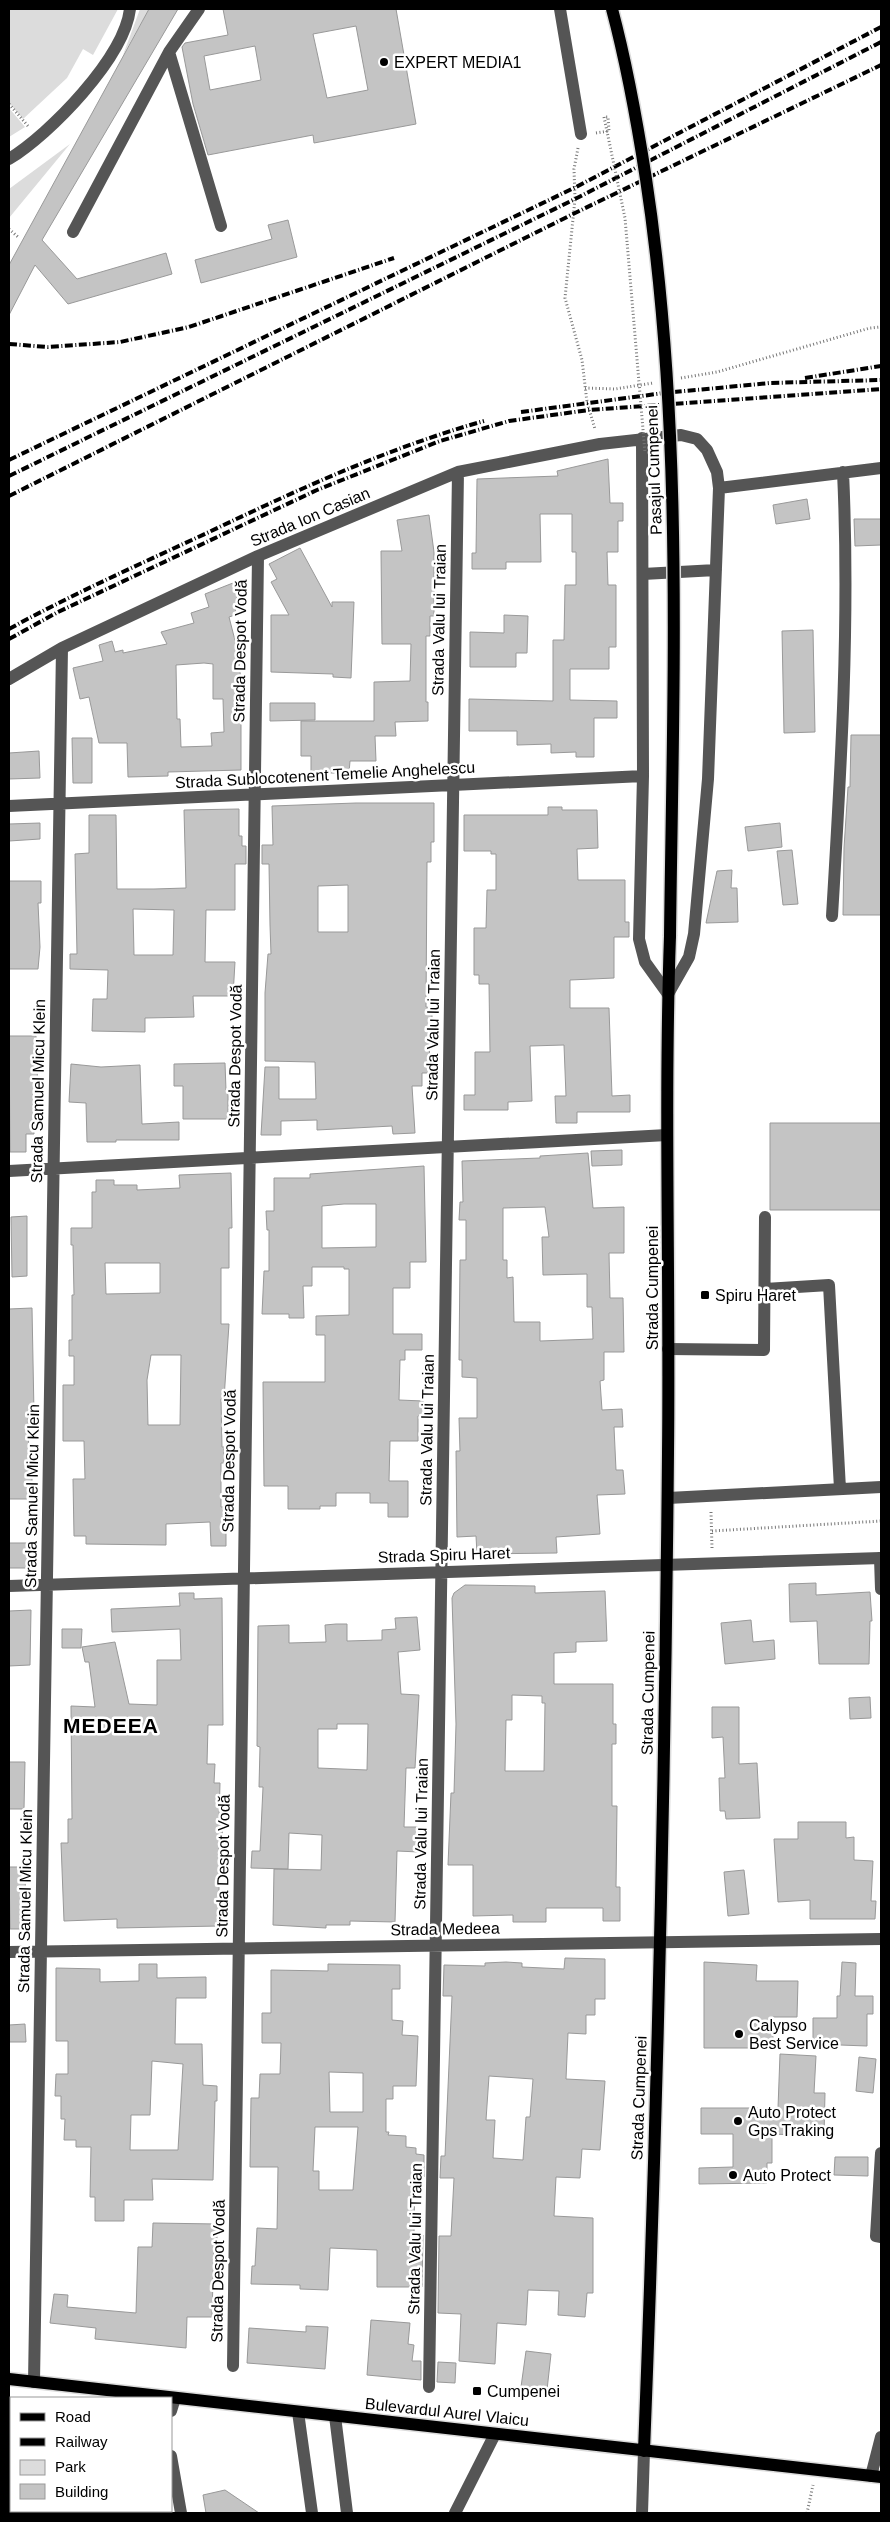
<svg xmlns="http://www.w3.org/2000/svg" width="890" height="2522" font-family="Arial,sans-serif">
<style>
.green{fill:#dcdcdc}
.building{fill:#c4c4c4;stroke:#999;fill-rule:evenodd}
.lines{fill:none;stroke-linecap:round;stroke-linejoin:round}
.major-casing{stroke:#dbdbdb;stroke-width:15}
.path{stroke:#777;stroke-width:3;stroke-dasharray:1 2.5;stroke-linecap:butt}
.minor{stroke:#555;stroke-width:12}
.major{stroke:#000;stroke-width:12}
.rail{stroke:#000;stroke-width:4;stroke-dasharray:8 2.5 1 2.5;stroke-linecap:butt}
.major-bridge-casing{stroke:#dbdbdb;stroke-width:15;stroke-linecap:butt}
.path-bridge{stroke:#777;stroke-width:3;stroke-dasharray:1 2.5;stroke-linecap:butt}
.major-bridge{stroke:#000;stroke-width:12}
.poi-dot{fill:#000;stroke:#fff;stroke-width:2}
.labels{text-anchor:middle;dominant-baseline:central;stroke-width:5;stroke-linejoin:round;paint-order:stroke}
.poi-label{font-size:16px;fill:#000;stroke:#fff;text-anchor:start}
.street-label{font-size:16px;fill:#000;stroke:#fff}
.district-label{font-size:21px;font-weight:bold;letter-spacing:1px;fill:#000;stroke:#fff}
</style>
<rect width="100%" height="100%" fill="#fff"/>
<path class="green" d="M9 9H118L93 55 83 49 67 78 23 119 11 105 9 106Z
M140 9H149L123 55Z
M9 108 25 127 9 137Z
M70 144 9 218V189Z"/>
<path class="building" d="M149 9H178L42 240 77 279 166 253 172 274 68 304 35 265 9 315V265Z
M223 9H396L416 124 314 143 313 135 208 155 193 104 182 47 185 43 228 35ZM356 26 368 90 327 98 313 34ZM255 46 261 80 210 90 204 56Z
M288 220 297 257 201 283 195 260 272 239 268 225Z
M608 459 610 503H623V521H618V552H607L608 585H616V647H609V669H570V700L617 701V718H594V757H576V752L551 753V744L517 745V731H469V699L553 701V640H564L565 585H576V552H572V514H540L541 562H506V569H472V553H476L477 479 558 476 557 471Z
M807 499 810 519 776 524 773 505Z
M429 515 434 552V616H430V636H426V702H428V721L395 722 396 736H375L376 761H350L349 773H311V756H301V721H374V682L410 681 411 644H382L381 551H402L397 520Z
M854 519H881V545L855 546Z
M300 548 332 607V602H354L351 678 333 677V674L271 672V615H289L271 582 277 579 269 564Z
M238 581 235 615 229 617 238 652 241 682V770L168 772V776L128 777 127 743H99L89 697 80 699 73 668 103 661 99 645 112 641 115 652 123 650V653L167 644 161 632 194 623 191 613 209 607 205 594ZM204 663 213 664V699H223L224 732 211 733 212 746 181 747 180 719H177L176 665Z
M504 615 528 616 527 653H516V667H470V632L504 633Z
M813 630 815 732 784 733 782 631Z
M270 703H315V720L270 721Z
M851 735H881V915H843L844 848 848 787H850Z
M72 738H92V783H73Z
M39 751 40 778 9 779V753Z
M356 803H434V842H431V862H427L426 1007 432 1008V1033H429L430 1073H422V1086H412L415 1133 393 1134 392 1126 317 1130V1120L281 1121V1135H261L265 1067H279V1099H316L315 1062 265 1061V993L268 954H271L270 925 269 864H262V845H273L272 806ZM348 885V932H318V886Z
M548 807H562V810H597L598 848 577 849 578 880H625V922H629V937H614V978L570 980V1008H609L612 1096 630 1095V1112H577V1123H556L555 1096H566L564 1045 530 1046 532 1101 508 1102V1110H464V1095H475V1052H490L489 984H479V975H474V928H486L487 890H496V854H491V851H464V815H548Z
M239 809V836H242V846H246V864H235V910H206L205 962H235L233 996H193L194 1017 145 1018V1032L92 1031 93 999H107L108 970 70 969V954H77L75 854 89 853V815H116L117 889H154L186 888 184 810ZM133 909 174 910 173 955H134Z
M40 823V839L9 841V824Z
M780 823 782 847 748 851 745 827Z
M792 850 798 904 783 905 777 851Z
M732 870 731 888H737L738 922 706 923 717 871Z
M9 881H41V903H38L40 947 38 969H9Z
M9 1036H36L38 1094H33L34 1134H26V1152H10Z
M225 1063 226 1090H228V1119H183V1086H174V1064Z
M71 1064 101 1067 140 1065 142 1124 179 1122V1140H116V1142H87L86 1103 69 1102Z
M770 1123H881V1210H770Z
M622 1150V1165L592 1166 591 1151Z
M588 1153 593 1208 624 1207V1253H609L610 1298H623L624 1352H604V1380L600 1381 602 1410 622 1409 623 1427H614L616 1470H623L625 1494 597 1495 600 1534 556 1537 557 1553 477 1554 476 1536 457 1537 456 1451H460L459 1418H477V1378L462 1377V1360H459L460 1260H466V1220H459L460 1202H463L462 1161 540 1158V1156ZM545 1207 549 1237H542L543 1275 587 1274V1307H592L593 1339 540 1341V1322H514L513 1277 507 1278V1260H503V1208Z
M424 1166 426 1262H410V1288H393V1334H422V1350H405V1360H400L399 1400 423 1401V1416H418V1441H390L389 1481H408V1517H388V1503H370V1493H336V1506H320V1509H288V1486H264L263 1382H325V1335H316V1316L349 1315V1269H344V1267H312V1286H303L304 1318H289V1314H262L264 1271H269V1230H267L266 1211H274V1178H310V1174ZM344 1204H376V1247L322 1248V1206Z
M231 1173 232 1228H229V1268H221V1324H229L224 1399H221L222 1447H224V1463H221V1507H226V1546H211L210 1522 166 1524V1545L86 1544V1536H74L73 1479H85L84 1441H63V1385H74V1356H69V1340H72V1295H74L73 1245H71V1228H92V1192H96V1180H114V1185H137V1190L180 1188 179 1175ZM105 1263H160V1293L106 1294ZM151 1355H181L180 1425H148L147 1380Z
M27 1216V1276L12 1277 11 1217Z
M32 1308 34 1414H28L29 1463H32V1499H9V1309Z
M9 1543H28V1568H9Z
M816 1583V1595L870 1592 872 1621H870L869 1664H819L817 1621 790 1622 789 1584Z
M465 1585 535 1586V1593L605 1591 607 1641 576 1642V1652L554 1653V1684H613V1724H616V1744H612V1806H617L616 1887H620V1921H603V1908H546V1922H513V1915L473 1916V1865H448L451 1793H454L456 1724 452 1598 454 1593ZM512 1695 542 1696V1703H545L544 1771H505L506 1720H512Z
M179 1593H194V1599L222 1598 223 1725H208L207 1764H215L214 1783H220L219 1821H223L222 1838H219V1926L117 1928V1919L64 1921 61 1843H68V1819H72L71 1706 95 1707 89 1662H85L82 1647 115 1642 129 1704 157 1705V1660H181L180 1629 112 1632 111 1609 180 1606Z
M31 1610 30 1665 9 1666V1611Z
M417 1617 420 1650 398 1652 401 1694 419 1695 415 1768H406L404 1827H419V1852L397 1851 395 1922 350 1921V1925H326V1928L273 1925 274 1869 321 1870 322 1835 289 1833 288 1869 251 1868 252 1851H260L263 1787H259L260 1747 257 1746 258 1626 289 1625V1643L326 1642 325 1625 336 1624H347V1641L382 1640V1630L396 1629 395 1618ZM337 1724H368L367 1770 318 1768V1729H337Z
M751 1620 753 1642 774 1640 775 1659 725 1664 721 1623Z
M62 1629H82L81 1648H62Z
M870 1697 871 1718 850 1719 849 1698Z
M712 1707H739V1764L757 1763 760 1818 726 1819 725 1811H720L719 1778H725L723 1737 712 1738Z
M9 1762H25L24 1809H9Z
M798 1822H846V1838L854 1837V1860L873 1861 871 1901H876L875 1919H810V1900L778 1902 774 1839H798Z
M9 1867H25L26 1929H10Z
M744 1870 749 1914 728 1916 724 1872Z
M565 1958 605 1959V1999H595V2015H586V2034L568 2033 566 2079 605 2081 600 2150 582 2149 580 2178 556 2177 554 2216 593 2218V2293H587L585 2317 558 2315 559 2291 528 2290 526 2325 497 2323 495 2364 459 2361 461 2314 438 2313 439 2236H451L454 2178H440L441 2156H445L452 1996H443L444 1965 485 1966V1963L506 1962 522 1963V1967L564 1969ZM489 2076 533 2079 530 2117H526L523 2160 493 2158 495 2120H486Z
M704 1962 757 1965 756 1981H798L797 2017H773V2048H704Z
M842 1962 856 1963 855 1996H873V2014H867V2046L813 2044V2018H837V1996H840Z
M139 1964H157V1978L206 1977V1998H176L175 2044H202L203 2085 217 2086V2101H215L213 2180 152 2179 153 2200H124V2221H95V2197H90L91 2147H76V2140H64L65 2119H61V2096H55L56 2074H68V2041H56V1968L100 1969V1982L139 1981ZM152 2061 183 2064 178 2150H130L131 2115H150Z
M328 1964 400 1965V1989H392V2020L403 2021 402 2035 418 2036 416 2086H393V2099H386V2132H389L388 2135 406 2136V2147L416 2148V2154L424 2155V2177L415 2176 414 2234 423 2235 422 2287H377V2250L330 2248 328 2290 300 2289V2285L251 2284 252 2266H255L257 2228 277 2229 278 2167H250L251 2098H259L260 2074H280L281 2043H262V2013H271V1970L328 1971ZM329 2072 363 2073V2112H330ZM315 2127H358L353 2190H319V2171H313Z
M25 2024 26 2042H9V2025Z
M780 2054 816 2056 814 2093H825L824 2136 772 2134V2163H767V2183L699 2184V2168L733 2167V2134H701V2108H778Z
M859 2057 876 2059 873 2093 856 2091Z
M835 2157H868V2176L834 2175Z
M153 2223 217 2224V2242H214L212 2317H187L186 2348 95 2339 96 2328 50 2323 54 2294 68 2295 67 2307 136 2313 138 2247H152Z
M371 2320 410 2323 408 2344 414 2345 412 2361H421V2380L367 2375Z
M306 2326 328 2327 325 2369 247 2363 249 2328 306 2332Z
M526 2351 551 2354 547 2390 521 2387Z
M438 2362 456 2363 455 2383 437 2382Z
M225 2490 259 2513H206L203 2495Z"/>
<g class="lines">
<defs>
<path id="major" d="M9 2379 881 2477
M644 2451C657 2118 665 1786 668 1453 670 1281 664 1108 670 936"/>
</defs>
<use href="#major" class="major-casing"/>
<path class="path" d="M9 104 28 126
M596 133 609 131 608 117H604
M578 148 574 169 575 199 565 298 582 360 587 402 595 429
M9 229 18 237
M681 378 717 372 870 328 881 327
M585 388 615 389 653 383
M711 1512 712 1548
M712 1531 881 1521
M807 2513 813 2485"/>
<path class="minor" d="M560 9 581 134
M169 52 221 226
M9 159C50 134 124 58 130 9
M73 232 169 52 199 9
M719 488 881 468
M643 574 716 570
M9 679 62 648 258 556 458 472 600 444 681 435 697 439 707 450 717 472 719 488 708 779 694 934 689 957 668 994 645 962 639 939 643 776 642 438
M9 806 643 776
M832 916C841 768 850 621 843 472
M9 1171 667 1135
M765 1289 829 1285 840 1489
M668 1349 764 1350 765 1217
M668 1498 881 1487
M880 1558 881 1589
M9 1586 881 1558
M9 1952 881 1939
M881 2153 876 2236 881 2237
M233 2366 258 556
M34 2382 62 648
M429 2387 458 472
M171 2411 175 2398
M298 2412 312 2513
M335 2416 347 2513
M171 2456 181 2513
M871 2476 881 2437
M92 2513 96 2511
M455 2513 495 2434
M642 2513 644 2451"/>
<use href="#major" class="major"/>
<path class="rail" d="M9 344 48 347 120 342 189 327 394 258
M805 378 881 366
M521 412 664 393 770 383 881 380
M9 460 576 187 881 27
M9 476 575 199 881 42
M9 496 573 214 881 65
M9 629C73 594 140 564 207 533 297 490 388 448 484 421
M9 639 58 612 317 490 440 441 509 421 589 410 881 389"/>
<defs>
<path id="major-bridge" d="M612 9C627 65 637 121 646 179 684 429 673 683 670 936"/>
</defs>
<use href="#major-bridge" class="major-bridge-casing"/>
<path class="path-bridge" d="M604 117 625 218 645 453"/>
<use href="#major-bridge" class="major-bridge"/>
</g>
<g class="poi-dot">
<circle cx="384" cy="62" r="5"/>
<rect x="700" y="1290" width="10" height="10" rx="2.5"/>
<circle cx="739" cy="2034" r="5"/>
<circle cx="738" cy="2121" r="5"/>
<circle cx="733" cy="2175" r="5"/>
<rect x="472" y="2386" width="10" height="10" rx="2.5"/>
</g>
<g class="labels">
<g class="poi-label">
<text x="394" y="62">EXPERT MEDIA1</text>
<text x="715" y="1295">Spiru Haret</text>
<text x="749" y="2025">Calypso<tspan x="749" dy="18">Best Service</tspan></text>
<text x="748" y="2112">Auto Protect<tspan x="748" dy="18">Gps Traking</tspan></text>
<text x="743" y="2175">Auto Protect</text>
<text x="487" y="2391">Cumpenei</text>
</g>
<g class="street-label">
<text transform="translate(654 470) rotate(-92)">Pasajul Cumpenei</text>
<text transform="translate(310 517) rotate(-23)">Strada Ion Casian</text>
<text transform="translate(439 620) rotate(-89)">Strada Valu lui Traian</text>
<text transform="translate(240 651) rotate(-89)">Strada Despot Vodă</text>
<text transform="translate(325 775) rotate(-3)">Strada Sublocotenent Temelie Anghelescu</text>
<text transform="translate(433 1025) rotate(-89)">Strada Valu lui Traian</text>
<text transform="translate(235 1056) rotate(-89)">Strada Despot Vodă</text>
<text transform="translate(38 1091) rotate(-89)">Strada Samuel Micu Klein</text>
<text transform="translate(652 1288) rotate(-90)">Strada Cumpenei</text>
<text transform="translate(427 1430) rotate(-89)">Strada Valu lui Traian</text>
<text transform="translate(229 1461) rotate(-89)">Strada Despot Vodă</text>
<text transform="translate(32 1496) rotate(-89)">Strada Samuel Micu Klein</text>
<text transform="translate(444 1555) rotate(-2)">Strada Spiru Haret</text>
<text transform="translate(648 1693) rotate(-89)">Strada Cumpenei</text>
<text transform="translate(421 1834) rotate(-89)">Strada Valu lui Traian</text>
<text transform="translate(223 1866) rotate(-89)">Strada Despot Vodă</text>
<text transform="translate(25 1901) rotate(-89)">Strada Samuel Micu Klein</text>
<text transform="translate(445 1929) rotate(-1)">Strada Medeea</text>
<text transform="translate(639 2098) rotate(-88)">Strada Cumpenei</text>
<text transform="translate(415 2239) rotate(-89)">Strada Valu lui Traian</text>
<text transform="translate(218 2271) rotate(-89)">Strada Despot Vodă</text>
<text transform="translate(447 2412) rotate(6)">Bulevardul Aurel Vlaicu</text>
</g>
<g class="district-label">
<text x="111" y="1725">MEDEEA</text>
</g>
</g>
<rect width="890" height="2522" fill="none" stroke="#000000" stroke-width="20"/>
<rect x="10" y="2397" width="162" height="115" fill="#ffffff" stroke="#999999"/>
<rect x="20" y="2413" width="25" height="8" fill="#000000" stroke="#999999"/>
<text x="55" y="2422" font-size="15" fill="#000000">Road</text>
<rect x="20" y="2438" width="25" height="8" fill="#000000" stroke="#999999"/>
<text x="55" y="2447" font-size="15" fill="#000000">Railway</text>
<rect x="20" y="2460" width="25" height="15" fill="#dcdcdc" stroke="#999999"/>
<text x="55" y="2472" font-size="15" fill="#000000">Park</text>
<rect x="20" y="2484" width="25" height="15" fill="#c4c4c4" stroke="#999999"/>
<text x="55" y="2497" font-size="15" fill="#000000">Building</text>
</svg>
